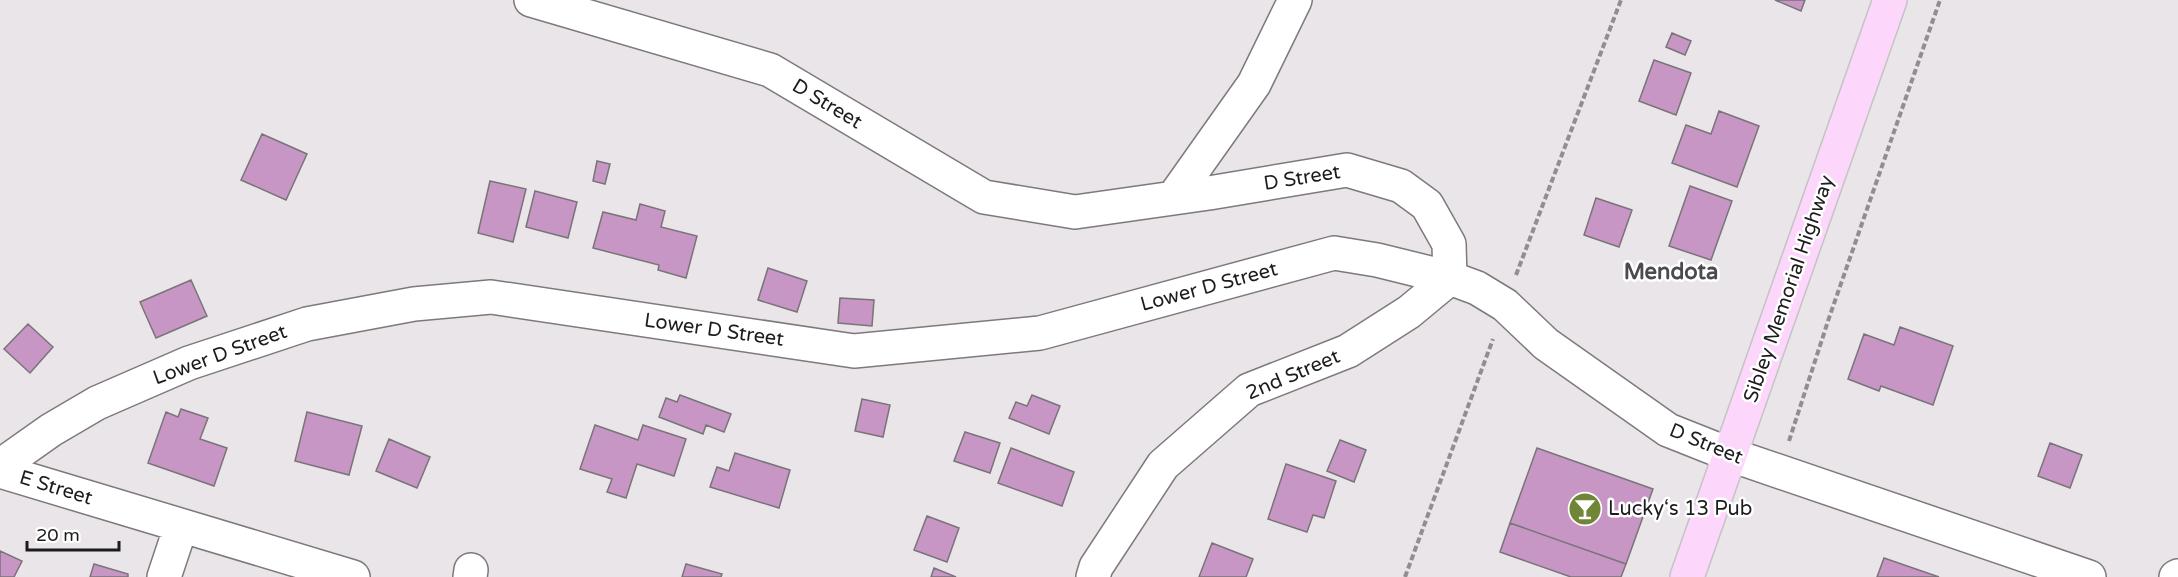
<svg xmlns="http://www.w3.org/2000/svg" width="2178" height="577" font-family="'Varela Round',sans-serif">
<style>
.building{fill:#c896c5;stroke:#787478;stroke-width:1.5}
.lines{fill:none;stroke-linecap:round;stroke-linejoin:round}
.minor-casing{stroke:#7d797c;stroke-width:36}
.major-casing{stroke:#c4c4c4;stroke-width:36}
.path{stroke:#918e91;stroke-width:4;stroke-dasharray:6 3;stroke-linecap:butt}
.minor{stroke:#fff;stroke-width:33}
.major{stroke:#fdd6fb;stroke-width:33}
.labels{text-anchor:middle;dominant-baseline:central;stroke-width:5;stroke-linejoin:round;paint-order:stroke}
.street-label{font-size:20px;fill:#1d1c1d;stroke:#fff}
.poi-label{font-size:20px;fill:#1d1c1d;stroke:#fff;text-anchor:start}
.quarter-label{font-size:22px;font-weight:bold;fill:#4d4a4d;stroke:#fff}
</style>
<rect width="100%" height="100%" fill="#e9e5e9"/>
<path class="building" d="M1775 0H1805L1801 11Z
M1672 33 1691 41 1685 55 1666 47Z
M1654 60 1691 73 1676 115 1639 101Z
M1719 111 1759 126 1737 187 1672 163 1686 125 1711 134Z
M262 134 307 154 286 200 241 180Z
M597 161 610 164 605 184 593 181Z
M490 181 526 189 513 242 478 233Z
M1690 186 1732 201 1711 260 1669 246Z
M535 191 577 202 568 238 526 227Z
M1596 198 1632 210 1619 247 1584 235Z
M640 204 665 211 661 227 697 236 686 278 658 270 659 265 593 248 603 212 636 220Z
M768 268 807 281 797 312 758 300Z
M191 280 207 316 156 338 140 302Z
M840 298 874 300 872 326 838 323Z
M28 324 53 347 30 373 4 349Z
M1900 327 1953 346 1933 405 1881 386 1879 391 1848 379 1864 334 1894 345Z
M680 395 731 414 724 432 706 425 703 434 659 417 666 398 677 402Z
M1032 395 1060 406 1049 434 1009 418 1016 402 1027 406Z
M862 399 890 405 883 437 855 431Z
M181 409 208 418 200 439 227 448 214 486 148 463 166 412 178 417Z
M307 412 362 426 349 475 295 461Z
M595 425 638 440 643 425 686 439 674 476 637 464 626 498 607 492 612 479 580 469Z
M965 432 1000 443 990 473 954 461Z
M389 439 430 457 417 488 376 471Z
M1340 440 1366 450 1354 482 1327 471Z
M2050 443 2082 455 2070 488 2038 476Z
M1011 448 1074 472 1062 506 998 483Z
M1537 448 1653 489 1626 564 1510 523Z
M735 453 790 470 779 508 710 487 717 467 729 471Z
M1286 464 1336 481 1324 518 1313 515 1307 532 1268 519Z
M927 516 959 528 947 562 914 550Z
M1510 523 1626 564 1621 577H1571L1500 552Z
M1212 543 1253 559 1246 577H1199Z
M0 551 22 561 14 577H0Z
M1884 558 1939 577H1877Z
M94 564 128 574V577H90Z
M686 564 722 574 721 577H682Z
M934 568 956 577H931Z"/>
<g class="lines">
<defs>
<path id="minor" d="M531 0 770 70 984 197 1075 212 1209 193 1347 170 1401 186 1427 205 1449 244 1450 278
M1174 197 1254 84 1295 0
M0 466 51 430 97 403 189 363 307 324 414 304 491 297 854 351 1040 333 1334 253 1377 260 1450 278 1477 288 1505 305 1546 344 1668 430 1731 455 2089 577
M0 471 353 577
M164 577 181 526
M470 577 471 570
M1093 577 1096 567 1163 465 1249 390 1348 351 1409 312 1450 278
M2176 577 2178 576"/>
<path id="major" d="M1687 577 1890 0"/>
</defs>
<use href="#minor" class="minor-casing"/>
<use href="#major" class="major-casing"/>
<path class="path" d="M1516 275 1621 0
M1789 441 1829 318 1940 0
M1405 577 1493 339"/>
<use href="#minor" class="minor"/>
<use href="#major" class="major"/>
</g>
<defs>
<symbol id="bar-disc" viewBox="-11 -11 22 22"><circle r="9.5" fill="#718536" stroke="#fff"/><path d="M-6-5H6L.8 .8V4.5H3.5V6h-7V4.5H-.8V.8Z" fill="#fff"/></symbol>
</defs>
<g fill-rule="evenodd">
<use href="#bar-disc" x="1566" y="490" width="38" height="38"/>
</g>
<g class="labels">
<g class="street-label">
<text transform="translate(827 104) rotate(31)">D Street</text>
<text transform="translate(1302 178) rotate(-9)">D Street</text>
<text transform="translate(1209 287) rotate(-15)">Lower D Street</text>
<text transform="translate(1789 289) rotate(-71)">Sibley Memorial Highway</text>
<text transform="translate(714 330) rotate(8)">Lower D Street</text>
<text transform="translate(220 355) rotate(-20)">Lower D Street</text>
<text transform="translate(1293 375) rotate(-23)">2nd Street</text>
<text transform="translate(1706 444) rotate(22)">D Street</text>
<text transform="translate(56 488) rotate(17)">E Street</text>
</g>
<g class="poi-label">
<text x="1608" y="509">Lucky‘s 13 Pub</text>
</g>
<g class="quarter-label">
<text x="1671" y="272">Mendota</text>
</g>
</g>
<path d="M27 541v9h92v-9" fill="none" stroke="#1d1c1d" stroke-width="3"/>
<text x="36" y="541" font-size="18" fill="#1d1c1d" stroke="#ffffff" stroke-width="4.5" paint-order="stroke">20 m</text>
</svg>
